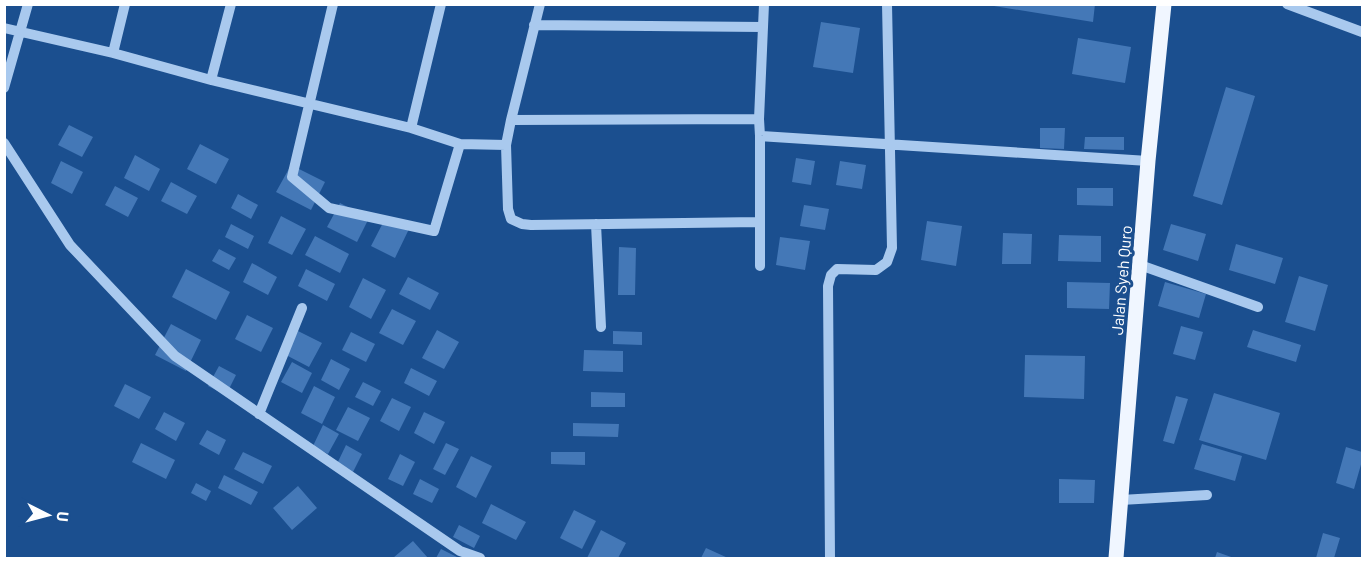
<svg xmlns="http://www.w3.org/2000/svg" width="1367" height="563" font-family="Barlow,sans-serif">
<style>
.building{fill:#4478b7}
.lines{fill:none;stroke-linecap:round;stroke-linejoin:round}
.minor{stroke:#a9c9ee;stroke-width:10}
.major{stroke:#f0f6ff;stroke-width:15}
.labels{text-anchor:middle;dominant-baseline:central;stroke-width:6;stroke-linejoin:round;paint-order:stroke}
.street-label{font-size:16px;fill:#fff;stroke:#1b4f8f}
</style>
<rect width="100%" height="100%" fill="#1b4f8f"/>
<path class="building" d="M994 4H1095L1093 22 994 6Z
M821 22 860 28 853 73 813 67Z
M1078 38 1131 47 1125 83 1072 74Z
M1226 87 1255 96 1222 205 1193 196Z
M69 125 93 137 82 157 58 145Z
M1040 128H1065L1064 149 1040 148Z
M1085 137H1124V150L1084 149Z
M200 144 229 159 216 184 187 169Z
M135 155 160 169 149 191 124 178Z
M796 158 815 161 811 185 792 182Z
M61 161 83 172 72 194 51 183Z
M840 161 866 165 862 189 836 185Z
M291 165 325 182 311 210 276 192Z
M171 182 197 196 187 214 161 201Z
M115 186 138 198 128 217 105 205Z
M1077 188H1113V206L1077 205Z
M238 194 258 205 251 219 231 208Z
M340 203 369 218 357 242 327 227Z
M804 205 829 209 825 230 800 226Z
M281 216 306 229 292 255 268 243Z
M386 217 409 229 395 258 371 246Z
M927 221 962 226 956 266 921 260Z
M231 224 254 236 248 249 225 237Z
M1171 224 1206 234 1198 261 1163 250Z
M1003 233 1032 234 1031 264H1002Z
M1059 235 1101 236V262L1058 261Z
M315 236 349 254 340 273 305 255Z
M780 237 810 241 805 270 776 265Z
M1236 244 1283 258 1275 284 1229 270Z
M619 247 636 248 635 295H618Z
M219 249 236 258 229 270 212 261Z
M252 263 277 277 268 295 243 282Z
M186 269 230 292 216 320 172 297Z
M306 269 335 284 327 301 298 286Z
M1299 276 1328 285 1315 331 1285 322Z
M408 277 439 293 430 310 399 294Z
M363 278 386 290 371 319 349 307Z
M1067 282 1110 283 1109 309 1067 308Z
M1165 282 1206 294 1199 318 1158 306Z
M392 309 416 321 403 345 379 333Z
M247 315 273 328 261 352 235 339Z
M171 324 201 340 186 371 155 355Z
M1181 326 1203 332 1195 360 1173 354Z
M437 330 459 342 444 369 422 358Z
M1253 330 1301 345 1296 362 1247 347Z
M298 331 322 343 309 367 286 355Z
M613 331 642 332V345L613 344Z
M351 332 375 344 366 362 342 350Z
M584 350 623 351V372L583 371Z
M1025 355 1085 356 1084 399 1024 397Z
M331 359 350 369 339 390 321 380Z
M292 362 312 373 302 393 281 382Z
M219 366 236 375 226 395 208 386Z
M411 368 437 381 429 396 404 383Z
M363 382 381 391 373 406 355 397Z
M125 384 151 397 139 419 114 406Z
M314 386 335 397 322 424 301 413Z
M591 392 625 393V407H591Z
M1214 393 1280 413 1266 460 1199 440Z
M1176 396 1188 399 1174 444 1163 441Z
M392 398 411 407 399 431 380 421Z
M348 407 370 418 358 441 336 430Z
M164 412 185 423 176 441 155 429Z
M424 412 445 422 434 444 414 433Z
M573 423 619 424 618 437 573 436Z
M323 425 339 434 328 454 313 446Z
M207 430 226 440 219 455 199 444Z
M141 443 175 460 166 479 132 462Z
M446 443 459 449 445 475 433 469Z
M1202 444 1242 456 1235 481 1194 469Z
M346 445 362 454 351 476 335 468Z
M1346 447 1362 452V461L1354 489 1336 483Z
M243 452 272 466 263 484 234 469Z
M551 452H585V465L551 464Z
M400 454 415 462 403 486 388 479Z
M471 456 492 466 476 498 456 487Z
M224 475 258 492 251 505 218 488Z
M420 479 439 489 432 503 413 494Z
M1059 479 1095 480 1094 503H1059Z
M196 483 211 491 206 501 191 493Z
M298 486 317 508 292 530 273 508Z
M491 504 526 522 516 540 482 523Z
M574 510 596 521 582 549 560 538Z
M459 525 480 536 474 548 453 537Z
M601 530 626 543 618 558H587Z
M1323 533 1340 538 1334 558H1316Z
M413 541 428 558H393Z
M706 548 728 558H701Z
M441 549 459 558H436Z
M1217 552 1234 558H1215Z"/>
<g class="lines">
<path class="minor" d="M333 4 292 177 329 208 434 231 460 144
M764 4 759 119 760 136 1148 161
M1287 4 1362 32
M534 25 763 27
M4 28 113 53 211 80 411 128 460 144 506 145 511 120 759 119
M113 53 125 4
M211 80 231 4
M4 88 28 4
M511 120 540 4
M411 128 441 4
M760 136V266
M4 143 70 245 175 356 460 551 480 558
M506 145 508 209 511 219 522 224 531 225 760 222
M596 224 601 327
M1140 265 1258 307
M259 414 302 308
M1121 500 1207 495
M830 558 828 286 831 275 837 269 876 270 887 262 892 248 887 4"/>
<path class="major" d="M1116 558 1148 161 1164 4"/>
</g>
<g class="labels">
<g class="street-label">
<text transform="translate(1121 280) rotate(-85)">Jalan Syeh Quro</text>
</g>
</g>
<rect width="1367" height="563" fill="none" stroke="#ffffff" stroke-width="12"/>
<g transform="translate(48 515) rotate(96)" stroke="#1b4f8f" stroke-width="4.5" paint-order="stroke">
<path d="M0-4.5L10 22L0 15L-10 22Z" fill="#ffffff"/>
<text y="-9" font-size="16" font-weight="bold" text-anchor="middle" fill="#ffffff">U</text>
</g>
</svg>
